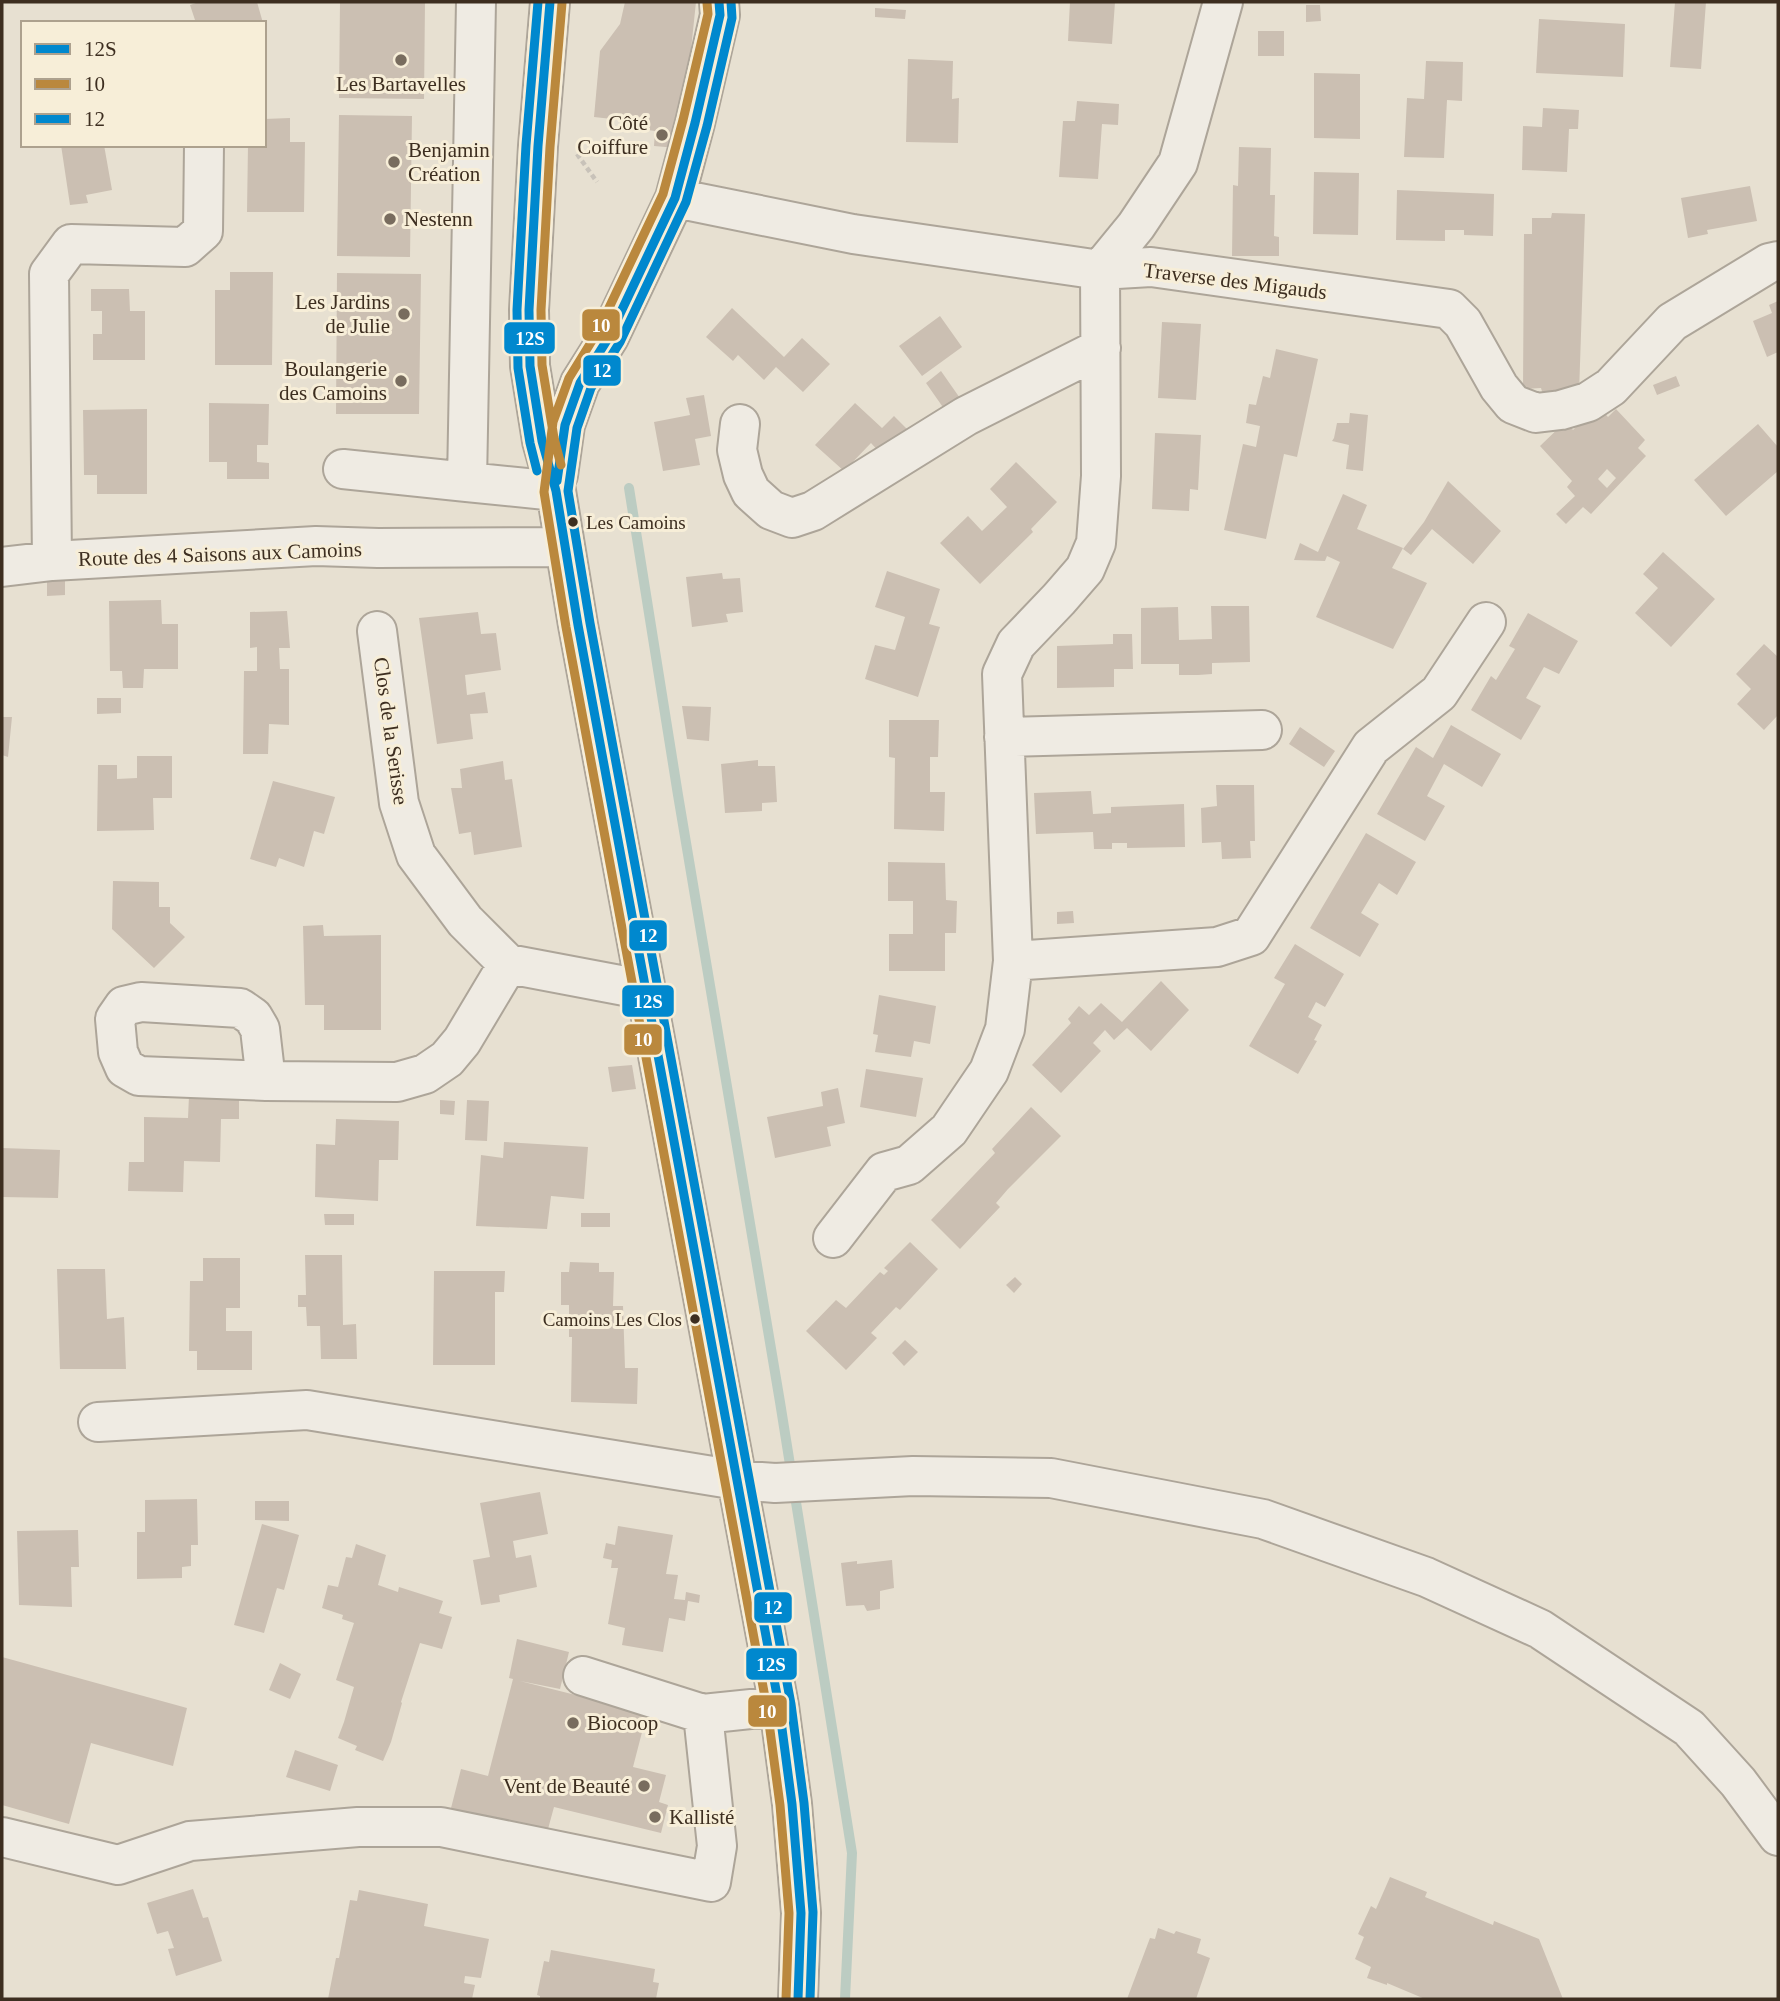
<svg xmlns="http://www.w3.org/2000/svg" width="1780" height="2001" font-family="'Times New Roman',serif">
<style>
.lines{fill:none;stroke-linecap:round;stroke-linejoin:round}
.stream{stroke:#bcccc2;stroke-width:10}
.building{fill:#cbbfb2;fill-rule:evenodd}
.minor-casing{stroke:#ada599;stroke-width:42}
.path{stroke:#c8c2b9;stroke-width:4.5;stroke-dasharray:5 3.5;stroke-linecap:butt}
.minor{stroke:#efebe3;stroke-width:38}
.bus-1-casing{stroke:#f7eed8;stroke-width:14}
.bus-2-casing{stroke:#f7eed8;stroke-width:14}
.bus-3-casing{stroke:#f7eed8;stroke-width:14}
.bus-1{stroke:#0088ce;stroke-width:9}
.bus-2{stroke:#ba883d;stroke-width:9}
.bus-3{stroke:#0088ce;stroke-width:9}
.poi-dot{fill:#786c5e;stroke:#f7eed8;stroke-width:2.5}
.bus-dot{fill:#3d2e20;stroke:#f7eed8;stroke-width:2.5}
.labels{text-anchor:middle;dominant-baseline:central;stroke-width:6;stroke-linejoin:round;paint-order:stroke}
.bus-label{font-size:19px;fill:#3d2e20;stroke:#f7eed8;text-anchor:start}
.poi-label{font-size:21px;fill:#3d2e20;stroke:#f7eed8;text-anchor:end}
.street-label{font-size:21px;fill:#3d2e20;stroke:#f7eed8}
.line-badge{stroke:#f7eed8;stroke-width:2.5}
.badge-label{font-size:19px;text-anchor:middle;font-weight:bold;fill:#fff}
</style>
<rect width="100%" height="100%" fill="#e7e0d1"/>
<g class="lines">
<path class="stream" d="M629 488 678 795 780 1402 852 1853 845 1999"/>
</g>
<path class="building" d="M199 2H257L263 23H196L190 5Z
M340 2H425L424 99 339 98Z
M625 2H696L682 135 677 148 654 146 655 131 648 130V123L594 117 600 51 620 24Z
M1070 2H1115L1112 44 1068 41Z
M1675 2H1706L1701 69 1670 67Z
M1306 5H1320L1321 21 1306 22Z
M875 8 906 10 905 19 875 17Z
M1539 19 1625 24 1623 77 1536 73Z
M1258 31H1284V56H1258Z
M908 59 953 61 952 99 959 98 958 143 906 142Z
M1426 61 1463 62 1462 101 1447 100 1444 158 1404 157 1407 98 1424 99Z
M1314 73 1360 74V139L1314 138Z
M1077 101 1119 104 1118 125 1102 124 1098 179 1059 177 1063 121H1075Z
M1543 108 1579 110 1578 129H1569L1567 172 1522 170 1523 126 1542 127Z
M339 115 412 116 410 257 337 256Z
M290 118V142H305L304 212H247L248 145H264V119Z
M61 145H104L112 190 86 195 88 203 70 205Z
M1239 147 1271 148 1270 195H1275L1274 236 1279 237V256H1232L1233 185 1238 186Z
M1314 172 1359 173 1358 235 1313 234Z
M1750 186 1757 221 1707 230 1708 234 1688 238 1681 198Z
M1397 190 1494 194 1493 236 1464 235V230H1445V241L1396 240Z
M1552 213 1585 214 1579 394 1543 395 1541 388 1523 389 1524 234H1532V218H1551Z
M230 272H273L272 365H215V290H230Z
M337 273 421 274 419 414H336Z
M91 289H129L130 311H145V360H93V334H102V311H91Z
M1778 301V352L1767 357 1753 321 1772 313 1769 305Z
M732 308 784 357 802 338 830 364 803 392 776 367 764 380 738 355 733 361 706 337Z
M940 316 962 347 922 376 899 346Z
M1162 322 1201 324 1196 400 1158 398Z
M1276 349 1318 359 1297 457 1284 454 1266 539 1224 530 1243 444 1256 447 1260 426 1246 423 1249 404 1256 405 1263 376 1270 378Z
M941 371 962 401 947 413 926 383Z
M1676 376 1680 386 1657 395 1653 385Z
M704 395 711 436 695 439 700 465 663 471 654 422 690 415 686 398Z
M209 403 269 404 268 445H257V462L269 463V479H227V462H209Z
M855 403 882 428 894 416 907 429 882 455 871 443 844 471 815 445Z
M1597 405 1608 417 1616 409 1645 440 1638 448 1646 456 1591 514 1583 507 1566 524 1556 514 1575 496 1567 487 1572 481 1540 446 1566 421 1573 430ZM1607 469 1616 478 1607 488 1598 479Z
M147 409V494H97V475H84L83 410Z
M1350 413 1368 415 1363 471 1346 469 1349 445 1332 441 1334 438 1337 423H1349Z
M1758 424 1778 447V471L1726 516 1694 480Z
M1155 433 1201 435 1198 490 1190 489 1189 511 1152 509Z
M1016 462 1057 502 1031 529 1033 532 980 584 940 543 968 516 982 531 1007 507 990 489Z
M1448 481 1501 531 1473 564 1432 529 1411 555 1403 549 1424 522Z
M1343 494 1367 505 1357 529 1403 548 1392 568 1427 583 1393 649 1316 617 1340 562 1327 556 1325 561 1294 560 1300 543 1318 552Z
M1663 552 1715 599 1671 647 1635 613 1658 588 1643 574Z
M887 571 940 589 929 624 940 627 918 697 865 679 875 645 895 650 905 617 875 607Z
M722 573 723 579 740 578 743 612 726 614 728 622 692 627 686 577Z
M65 579V595L47 596V580Z
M161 600 162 624H178V669H144L143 688H123L122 671H110L109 601Z
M1211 606H1249L1250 662 1212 663V674L1198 675H1179V664H1141V608L1178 607 1179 640 1212 639Z
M287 611 290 648H279L280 669H289V725L269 724 268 754H243L244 671H257V647L250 648V612Z
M478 612 481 634 496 633 501 670 465 675 467 695 485 692 488 713 470 714 473 739 437 744 419 618Z
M1528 613 1578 641 1559 674 1544 667 1526 698 1541 706 1521 740 1471 710 1491 676 1496 680 1515 649 1509 646Z
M1113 634H1132L1133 669H1114V687L1057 688V646L1113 644Z
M1764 644 1778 657V715L1764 730 1737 704 1751 689 1736 674Z
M97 698H121V713L97 714Z
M682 706 711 707 709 741 687 739Z
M2 717H12L8 757 2 755Z
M889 720H939L938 757H930V792H945L944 831 894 829 895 758 889 757Z
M1451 725 1501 754 1482 787 1444 764 1427 796 1445 806 1425 841 1377 814 1416 747 1433 758Z
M1300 727 1335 751 1324 767 1289 744Z
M137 756H172V798H153L154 830 97 831 98 765H117V779L137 778Z
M758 760V766H775L777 802 762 803V811L725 813 721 764Z
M503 761 505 780 512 779 522 847 474 855 471 832 459 834 451 788H462L460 769Z
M273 781 335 797 324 834 314 831 304 867 279 858 276 867 250 859Z
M1216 785H1254L1255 841H1250L1251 858 1222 859 1221 842 1202 843 1201 808 1217 806Z
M1091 791 1093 814 1111 813V807L1184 804 1185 847 1127 848V843H1112V849H1094L1093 832 1036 834 1034 793Z
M1366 833 1416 862 1397 895 1379 883 1361 913 1379 924 1360 957 1310 928Z
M888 862 945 863 946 900 957 901 956 933H945V971H889V934H913V901H888Z
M113 881 159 882V907H170V923L185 937 154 968 112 929Z
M1073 911 1074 923 1057 924V912Z
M323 925 324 936 381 935V1030H324V1005H305L303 926Z
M1295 944 1344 974 1325 1007 1316 1002 1308 1017 1322 1025 1314 1040 1317 1041 1298 1074 1249 1046 1285 984 1274 978Z
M1161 981 1189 1010 1151 1051 1127 1028 1114 1040 1105 1030 1093 1043 1101 1051 1061 1093 1032 1065 1071 1023 1068 1019 1079 1006 1089 1015 1101 1003 1122 1022Z
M879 995 936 1006 930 1044 914 1041 911 1057 875 1052 878 1035 873 1034Z
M632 1065 636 1089 612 1092 608 1067Z
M866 1069 923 1078 916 1117 860 1107Z
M838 1088 845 1123 827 1127 831 1146 775 1158 767 1117 823 1106 821 1092Z
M189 1096 239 1097V1119H221L220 1162 184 1161 183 1192 128 1191 129 1162H144V1117L188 1118Z
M440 1100 455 1101 454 1115 440 1114Z
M467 1100 489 1101 487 1141 465 1140Z
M1031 1107 1061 1136 1008 1189 996 1203 1000 1207 960 1249 931 1220 995 1153 992 1149Z
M336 1119 399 1121 398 1160H379L378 1201 315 1197 316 1144 335 1145Z
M504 1142 588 1147 584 1199 551 1196 547 1229 476 1226 481 1155 503 1158Z
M2 1148 60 1150 58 1198 2 1197Z
M581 1213H610V1227H581Z
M324 1214H354V1225H325Z
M910 1242 938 1269 900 1310 896 1307 871 1333 877 1338 846 1370 806 1331 836 1300 846 1308 880 1272 884 1275 888 1271 884 1268Z
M305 1255H342L343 1325 356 1324 357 1359H321L320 1326H307L306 1307H298V1295H306Z
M203 1258H240V1308H226V1331H252V1370H197V1351H189L190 1281H203Z
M570 1262 599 1263V1272H614L613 1306H623L625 1368H638L637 1404 571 1402 572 1337H569V1305H561V1272H569Z
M57 1269H105L107 1319 124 1317 126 1369H60Z
M434 1271H505L504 1292H495V1365H433Z
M1015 1277 1022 1284 1014 1293 1006 1285Z
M905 1340 918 1352 904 1366 892 1353Z
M540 1492 548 1534 513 1541 516 1558 531 1555 537 1587 499 1595 500 1602 481 1605 473 1560 490 1557 480 1503Z
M197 1499 198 1545H191V1566L182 1567V1578L137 1579V1532H145V1500Z
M255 1501H289V1521L255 1520Z
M262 1524 299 1535 284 1590 277 1588 264 1633 234 1625Z
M618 1526 673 1535 666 1574 678 1575 674 1599 685 1600 686 1592 700 1595 699 1603 688 1601 685 1621 669 1618 663 1652 622 1645 625 1628 608 1624 618 1568H611L612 1560 603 1558 606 1543 615 1545Z
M78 1530 79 1567H71L72 1607 19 1605 17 1531Z
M356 1544 386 1555 378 1585 398 1592 399 1587 443 1601 439 1613 452 1617 442 1649 420 1643 401 1702 402 1703 391 1742 383 1761 355 1750 357 1746 338 1738 344 1722 354 1687 336 1680 354 1623 342 1619 343 1615 322 1608 328 1585 338 1587 346 1557 352 1558Z
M892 1560 894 1588 880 1591V1609L867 1611 864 1605 846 1606 841 1563 857 1561V1564Z
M517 1639 569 1652 560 1689 520 1681 647 1713 633 1767 666 1775 659 1802 668 1805 661 1833 554 1807 545 1840 449 1816 461 1769 488 1776 513 1679 509 1678Z
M2 1657 187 1708 173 1766 91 1743 69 1824 2 1805Z
M280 1663 301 1674 290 1699 269 1690Z
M295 1750 338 1765 330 1791 286 1777Z
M1390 1877 1427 1892 1425 1897 1493 1925 1494 1921 1539 1939 1563 1999H1425L1387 1983V1985L1367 1978 1371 1967 1355 1959 1364 1937 1358 1934 1371 1906 1376 1909Z
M193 1889 203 1918 208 1917 222 1961 176 1976 168 1949 174 1948 168 1931 157 1934 147 1903Z
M359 1890 428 1904 424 1926 489 1939 481 1978 465 1976 464 1983 475 1985 472 1999H328L336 1958H339L350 1900 357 1901Z
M1158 1928 1174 1934 1176 1931 1201 1939 1197 1953 1210 1958 1196 1999H1127L1150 1938 1155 1939Z
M551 1950 655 1969 653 1982 659 1983 656 1999H540V1996L537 1995 544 1961 549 1962Z"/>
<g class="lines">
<defs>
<path id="minor" d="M476 2 467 482 556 491
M550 2 538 146 529 310 530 366 542 441 556 491 578 625 779 1706 792 1804 801 1913 798 1999
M675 198 853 234 1100 270 1151 267 1449 309 1463 323 1499 387 1513 404 1536 413 1561 410 1588 402 1611 387 1672 322 1769 263 1778 261
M740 424 737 450 743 475 751 492 771 510 792 518 813 511 966 416 1101 348
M343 469 467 482
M558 475 565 425 580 383 609 337 675 198 695 123 720 15 719 2
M52 561 49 274 71 244 185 247 203 231 204 145
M2 567 52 561 316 546 378 548 565 547
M377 631 399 803 416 855 465 921 508 964
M1004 737 1262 730
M1013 961 1217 947 1251 936 1371 747 1439 693 1486 622
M266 1081 260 1029 253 1017 240 1008 141 1002 124 1006 115 1019 118 1052 125 1068 139 1076 266 1081 397 1082 425 1074 447 1059 462 1041 508 964 646 990
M833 1238 884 1172 909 1165 949 1130 989 1071 1005 1029 1013 961 1002 674 1016 644 1059 599 1085 569 1096 543 1101 476 1100 270 1136 226 1178 163 1223 2
M98 1422 307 1410 737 1480 775 1483 913 1476 1051 1478 1263 1519 1426 1577 1540 1629 1689 1728 1738 1782 1778 1836
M583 1676 703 1714
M2 1837 118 1865 190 1841 358 1827H441L711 1882 717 1846 703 1714 779 1706"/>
</defs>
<use href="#minor" class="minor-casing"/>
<path class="path" d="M577 154 597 182"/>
<use href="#minor" class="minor"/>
<defs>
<path id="bus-1" d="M550 2 538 146 529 310 530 366 542 441 556 491 578 625 779 1706 792 1804 801 1913 798 1999
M557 481 565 425 580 383 609 337 675 198 695 123 720 15 719 2"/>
<path id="bus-2" d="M707 3 708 14 683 120 663 194 598 331 569 378 553 422 544 492 566 627 767 1708 780 1805 789 1913 786 1999
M561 465 554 438 542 365 541 310 550 147 562 3"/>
<path id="bus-3" d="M731 2 732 18 707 126 686 202 620 342 591 388 577 428 568 491 590 623 791 1704 804 1803 813 1912 810 1999
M537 471 530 443 518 368 517 310 526 145 538 2"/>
</defs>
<use href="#bus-1" class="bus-1-casing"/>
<use href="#bus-2" class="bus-2-casing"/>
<use href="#bus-3" class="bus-3-casing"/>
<use href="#bus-1" class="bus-1"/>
<use href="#bus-2" class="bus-2"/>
<use href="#bus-3" class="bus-3"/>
</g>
<g class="poi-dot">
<circle cx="401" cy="60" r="7"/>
<circle cx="662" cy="135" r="7"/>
<circle cx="394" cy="162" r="7"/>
<circle cx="390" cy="219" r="7"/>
<circle cx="404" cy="314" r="7"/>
<circle cx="401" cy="381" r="7"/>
<circle cx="573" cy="1723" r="7"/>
<circle cx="644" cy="1786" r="7"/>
<circle cx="655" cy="1817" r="7"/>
</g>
<g class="bus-dot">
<circle cx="573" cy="522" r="6"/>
<circle cx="695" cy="1319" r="6"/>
</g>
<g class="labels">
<g class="bus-label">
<text x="586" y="522">Les Camoins</text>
<text x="682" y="1319" text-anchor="end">Camoins Les Clos</text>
</g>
<g class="poi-label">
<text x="401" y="84" text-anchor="middle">Les Bartavelles</text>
<text x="648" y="123">Côté<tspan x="648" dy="24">Coiffure</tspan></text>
<text x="408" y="150" text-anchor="start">Benjamin<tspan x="408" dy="24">Création</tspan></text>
<text x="404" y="219" text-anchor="start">Nestenn</text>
<text x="390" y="302">Les Jardins<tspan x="390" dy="24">de Julie</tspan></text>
<text x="387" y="369">Boulangerie<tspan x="387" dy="24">des Camoins</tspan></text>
<text x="587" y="1723" text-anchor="start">Biocoop</text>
<text x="630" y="1786">Vent de Beauté</text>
<text x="669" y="1817" text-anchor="start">Kallisté</text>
</g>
<g class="street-label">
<text transform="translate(1235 281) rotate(7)">Traverse des Migauds</text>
<text transform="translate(220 554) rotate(-2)">Route des 4 Saisons aux Camoins</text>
<text transform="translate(391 731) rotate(82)">Clos de la Serisse</text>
</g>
</g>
<g class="line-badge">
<rect x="581" y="308" width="40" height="34" rx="7" fill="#ba883d"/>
<rect x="503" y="321" width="53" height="34" rx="7" fill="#0088ce"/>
<rect x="582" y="354" width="40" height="33" rx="7" fill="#0088ce"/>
<rect x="628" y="919" width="40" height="33" rx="7" fill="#0088ce"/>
<rect x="621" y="984" width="54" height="34" rx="7" fill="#0088ce"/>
<rect x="623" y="1023" width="40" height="33" rx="7" fill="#ba883d"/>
<rect x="753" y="1591" width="40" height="33" rx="7" fill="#0088ce"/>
<rect x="745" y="1647" width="53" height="34" rx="7" fill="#0088ce"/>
<rect x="747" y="1694" width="41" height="34" rx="7" fill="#ba883d"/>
</g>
<g class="badge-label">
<text x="601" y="332">10</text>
<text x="530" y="345">12S</text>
<text x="602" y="377">12</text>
<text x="648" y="942">12</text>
<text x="648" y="1008">12S</text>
<text x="643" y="1046">10</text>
<text x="773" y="1614">12</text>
<text x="771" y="1671">12S</text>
<text x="767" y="1718">10</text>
</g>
<rect width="1780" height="2001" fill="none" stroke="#3d2e20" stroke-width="7"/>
<rect x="21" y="21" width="245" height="126" fill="#f7eed8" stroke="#ada18e" stroke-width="2"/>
<rect x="35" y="44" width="35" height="10" fill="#0088ce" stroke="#ada18e" stroke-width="2"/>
<text x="84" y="56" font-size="21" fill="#3d2e20">12S</text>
<rect x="35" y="79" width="35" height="10" fill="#ba883d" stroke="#ada18e" stroke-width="2"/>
<text x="84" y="91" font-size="21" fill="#3d2e20">10</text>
<rect x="35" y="114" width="35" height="10" fill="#0088ce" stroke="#ada18e" stroke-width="2"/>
<text x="84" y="126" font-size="21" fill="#3d2e20">12</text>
</svg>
